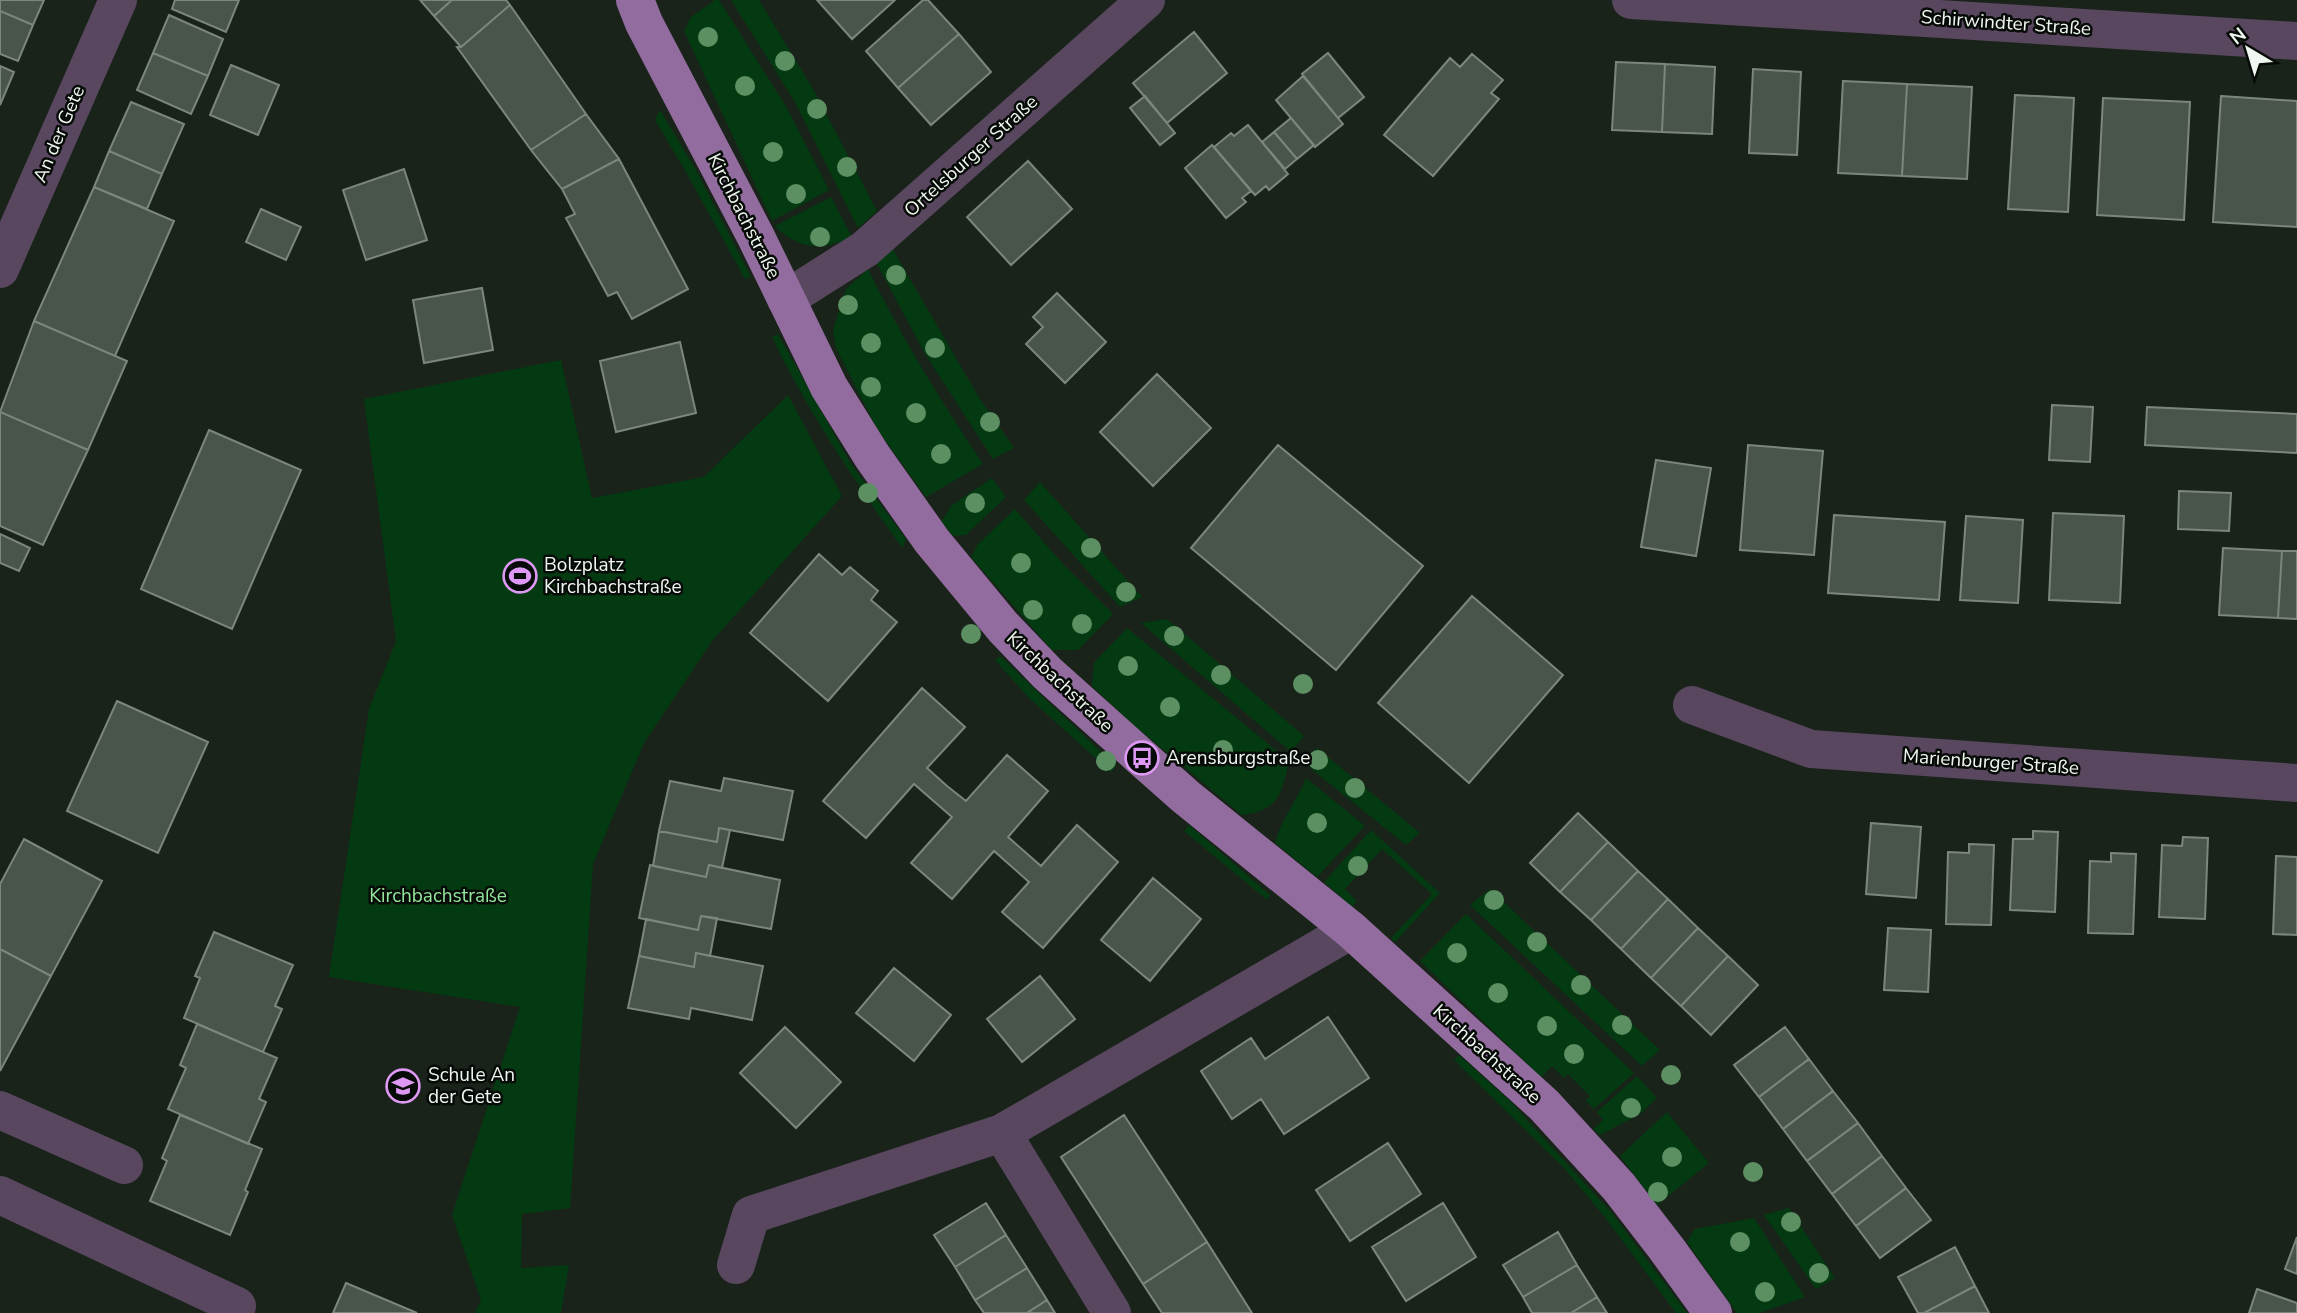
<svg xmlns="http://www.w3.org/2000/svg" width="2297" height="1313" font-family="'Nunito Sans',sans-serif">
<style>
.green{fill:#043a12}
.building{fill:#49544a;stroke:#7b877c;stroke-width:2}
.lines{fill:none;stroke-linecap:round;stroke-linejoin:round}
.minor{stroke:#59475f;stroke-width:38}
.major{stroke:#926c9e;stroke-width:38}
.tree{fill:#5c8f62}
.labels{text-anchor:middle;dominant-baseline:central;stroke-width:5;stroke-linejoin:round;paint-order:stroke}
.street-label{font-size:19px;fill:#f0f6f0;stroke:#070b07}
.poi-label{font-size:19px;fill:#f0f6f0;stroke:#070b07;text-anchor:start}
.park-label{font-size:19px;fill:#93e79d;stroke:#070b07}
</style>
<rect width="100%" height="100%" fill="#19231a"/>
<path class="green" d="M715 0H719L787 108 829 190 772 221 684 31 691 17Z
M731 0H759L813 89 877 211 858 228 795 102Z
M660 110 695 168 751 277 745 279 686 172 655 120Z
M831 197 852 237C822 251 799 250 775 226Z
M892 248 978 396 1014 448 993 459 925 354 876 262Z
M868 269C901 337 941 401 983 464L926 497 877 429 836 348 833 330 846 289Z
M778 334 851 464 906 539 902 548C854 480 808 412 772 337Z
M561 360 592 498 704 477 788 395 842 496 712 641 644 743 593 864 570 1208 522 1214 521 1268 569 1265 561 1313H475L481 1300 452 1215 520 1007 329 977 369 709 396 641 364 399Z
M992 478 1006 497 966 535 953 536 941 522 952 505Z
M1040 482 1142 597 1120 607 1024 500Z
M1015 509 1062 563 1113 614 1078 650H1052L971 557 978 544Z
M1167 619 1304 736 1291 752 1141 623Z
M1127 628 1289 761C1282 794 1278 811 1242 815L1130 722 1092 686 1094 663Z
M1000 656 1116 766 1111 772 1029 698 995 660Z
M1317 748 1420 833 1406 845 1310 768 1313 752Z
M1306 778 1365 826 1317 877 1275 843C1281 819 1297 801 1306 778Z
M1189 825 1270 895 1267 900 1184 831Z
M1371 830 1440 893 1395 942 1391 938 1432 894 1382 849 1345 889 1357 901 1352 907 1324 882Z
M1490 889 1660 1050 1642 1066 1470 905Z
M1466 914 1634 1073 1594 1109 1586 1101 1590 1096 1568 1074 1564 1078 1552 1066 1541 1077 1420 961Z
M1459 1055 1510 1101 1611 1212 1687 1313H1676L1604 1216 1564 1168 1454 1060Z
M1637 1076 1657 1098 1640 1114 1600 1135 1593 1129 1603 1120 1597 1112Z
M1667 1112 1709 1163 1657 1205 1620 1156Z
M1789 1208 1835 1278 1816 1289 1764 1215Z
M1754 1218 1805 1297 1759 1313H1737L1687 1242 1695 1229Z"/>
<path class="building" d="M0 0H44L33 25 0 11Z
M175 0H239L226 32 172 9Z
M420 0H452L434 16Z
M452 0H506L510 5 461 47 434 16Z
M817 0H895L852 39Z
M923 0H928L959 34 898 88 866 51Z
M510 5 586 114 531 150 457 47H461Z
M0 11 33 25 18 61 0 54Z
M169 15 223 39 208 76 153 53Z
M1194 32 1227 73 1167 123 1133 83Z
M959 34 991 72 931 125 898 88Z
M153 53 208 76 191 114 137 90Z
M1328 53 1364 97 1338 118 1302 74Z
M1472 54 1503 80 1491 93 1499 99 1433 176 1384 135 1450 58 1460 67Z
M1616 62 1665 64 1662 132 1612 130Z
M1665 64 1715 67 1712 134 1662 132Z
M231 65 279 85 258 135 210 115Z
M0 66 14 72 0 105Z
M1753 69 1801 72 1797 155 1749 153Z
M1303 76 1343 124 1315 147 1276 100Z
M1843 81 1907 84 1902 176 1838 173Z
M1907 84 1972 87 1967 179 1902 176Z
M2015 95 2074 98 2068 212 2008 209Z
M1145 96 1175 133 1160 145 1130 108Z
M2221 96 2297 101V227L2213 222Z
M2103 98 2190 102 2184 220 2097 215Z
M131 102 184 124 162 174 109 151Z
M586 114 619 159 562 189 531 150Z
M1291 118 1314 145 1297 159 1274 132Z
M1248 125 1288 174 1269 190 1266 186 1255 195 1214 147 1231 133 1234 136Z
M1274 132 1297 159 1285 169 1262 142Z
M1212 145 1251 191 1242 198 1246 202 1226 218 1185 168Z
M109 151 162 174 147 209 94 187Z
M619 159 688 289 632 319 617 292 608 296 566 218 575 214 562 189Z
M1028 161 1072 209 1011 265 967 217Z
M404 169 427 240 366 260 343 190Z
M94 187 174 221 115 356 34 321Z
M261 209 301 227 286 260 246 242Z
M482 288 493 350 424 363 413 300Z
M1057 293 1106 342 1065 383 1026 344 1043 327 1033 317Z
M34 321 127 361 88 450 0 412Z
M680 342 696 413 616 432 600 361Z
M1157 374 1211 428 1153 486 1100 432Z
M2052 405 2093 407 2090 462 2049 460Z
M2147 407 2297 414V453L2145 445Z
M0 412 88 450 43 545 0 526Z
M209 430 301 470 232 629 141 589Z
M1278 445 1423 566 1336 670 1191 548Z
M1748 445 1823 451 1814 555 1740 550Z
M1656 460 1711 468 1696 556 1641 547Z
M2179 491 2231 493 2229 531 2178 529Z
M2053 513 2124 516 2120 603 2049 600Z
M1834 515 1945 522 1939 600 1828 593Z
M1966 516 2023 520 2018 603 1960 600Z
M0 534 30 548 19 571 0 563Z
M2223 548 2282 551 2278 618 2219 615Z
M2282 551H2297V619L2278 618Z
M819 554 842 575 850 567 878 591 871 600 897 622 828 701 750 633Z
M1472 596 1563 675 1469 783 1378 703Z
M922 688 965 727 927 768 947 786 966 801 1007 755 1048 791 1008 837 1041 866 1077 825 1118 862 1043 948 1002 912 1029 882 994 851 952 899 911 863 952 817 914 784 866 838 823 801Z
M117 701 208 742 158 853 67 811Z
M724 778 793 791 783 840 719 828 717 842 659 831 670 781 721 791Z
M1578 813 1608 842 1560 892 1530 863Z
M1871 823 1921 827 1916 898 1866 894Z
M719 828 730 830 722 868 709 865 706 877 653 866 659 831 717 842Z
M2033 831 2058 832 2055 912 2010 910 2013 839H2033Z
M2183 837 2208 838 2205 919 2159 917 2162 845 2182 846Z
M24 839 102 881 51 976 0 949V884Z
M1608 842 1638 871 1591 920 1560 892Z
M1969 844 1994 845 1991 925 1946 924 1948 852 1969 853Z
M2111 853 2136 854 2133 934 2088 933 2090 861 2111 862Z
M2276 856 2297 857V935L2273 934Z
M650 865 706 877 709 865 780 880 771 929 701 916 698 930 639 918Z
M1638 871 1668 899 1621 949 1591 920Z
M1153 878 1201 919 1150 981 1101 940Z
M1668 899 1698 928 1651 978 1621 949Z
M701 916 717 918 710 956 696 953 694 967 639 956 646 919 698 930Z
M1698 928 1728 956 1681 1006 1651 978Z
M1888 928 1931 930 1928 992 1884 990Z
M214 932 293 965 275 1006 282 1009 263 1052 184 1018 200 978 195 976Z
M0 949 51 976 0 1071Z
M696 953 763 966 752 1020 691 1008 689 1019 628 1008 639 956 694 967Z
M1728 956 1758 985 1711 1035 1681 1006Z
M894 968 951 1015 914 1061 856 1013Z
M1040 976 1075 1019 1022 1062 987 1019Z
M1328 1017 1369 1078 1284 1134 1261 1099 1232 1119 1201 1071 1251 1038 1265 1059Z
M197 1024 277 1058 259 1099 266 1102 248 1144 168 1109 186 1068 180 1065Z
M785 1027 841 1082 796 1128 740 1073Z
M1785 1027 1809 1059 1759 1097 1734 1065Z
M1809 1059 1833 1091 1783 1129 1759 1097Z
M1833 1091 1858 1123 1807 1161 1783 1129Z
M180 1115 262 1149 245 1190 248 1192 230 1235 150 1201 167 1161 162 1158Z
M1124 1115 1207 1242 1143 1284 1061 1157Z
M1858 1123 1882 1156 1832 1194 1807 1161Z
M1388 1143 1421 1194 1350 1241 1316 1190Z
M1882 1156 1906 1188 1856 1226 1832 1194Z
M1906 1188 1931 1220 1880 1258 1856 1226Z
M986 1203 1006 1235 955 1267 934 1235Z
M1443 1203 1476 1257 1406 1301 1372 1247Z
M1558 1232 1577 1265 1523 1297 1503 1265Z
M1006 1235 1027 1268 975 1300 955 1267Z
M2297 1237V1274L2285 1269Z
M1207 1242 1252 1313H1162L1143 1284Z
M1955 1247 1975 1286 1924 1313H1918L1898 1277Z
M1577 1265 1597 1297 1571 1313H1532L1523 1297Z
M1027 1268 1047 1300 1027 1313H984L975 1300Z
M346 1283 417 1313H333Z
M1975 1286 1989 1313H1924Z
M2257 1289 2297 1303V1313H2249Z
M1597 1297 1607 1313H1571Z
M1047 1300 1055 1313H1027Z"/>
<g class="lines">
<path class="minor" d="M1631 0 2297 41
M0 269 118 0
M786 299 865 249 1146 0
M1692 705 1811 749 2297 783
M0 1110 124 1165
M1002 1133 1112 1313
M0 1195 237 1306
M736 1265 751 1215 1002 1133 1351 930"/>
<path class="major" d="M635 0 644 23 756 237 829 387 872 456 932 541 1003 627 1047 673 1142 758 1186 797 1351 930 1544 1105 1619 1187 1666 1248 1713 1313"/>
</g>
<g class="tree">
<circle cx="708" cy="37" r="10"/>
<circle cx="785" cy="61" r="10"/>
<circle cx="745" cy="86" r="10"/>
<circle cx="817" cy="109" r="10"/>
<circle cx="773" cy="152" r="10"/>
<circle cx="847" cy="167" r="10"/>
<circle cx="796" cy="194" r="10"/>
<circle cx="820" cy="237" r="10"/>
<circle cx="896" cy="275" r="10"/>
<circle cx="848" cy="305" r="10"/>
<circle cx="871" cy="343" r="10"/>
<circle cx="935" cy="348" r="10"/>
<circle cx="871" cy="387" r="10"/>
<circle cx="916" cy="413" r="10"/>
<circle cx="990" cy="422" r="10"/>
<circle cx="941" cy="454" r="10"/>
<circle cx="868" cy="493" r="10"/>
<circle cx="975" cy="503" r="10"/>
<circle cx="1091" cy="548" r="10"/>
<circle cx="1021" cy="563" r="10"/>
<circle cx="1126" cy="592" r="10"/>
<circle cx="1033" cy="610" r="10"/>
<circle cx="1082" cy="624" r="10"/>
<circle cx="971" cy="634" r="10"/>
<circle cx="1174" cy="636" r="10"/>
<circle cx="1128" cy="666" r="10"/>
<circle cx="1221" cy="675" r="10"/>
<circle cx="1303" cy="684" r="10"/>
<circle cx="1170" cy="707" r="10"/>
<circle cx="1223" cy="750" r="10"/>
<circle cx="1318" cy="760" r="10"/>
<circle cx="1106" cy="761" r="10"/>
<circle cx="1355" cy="788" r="10"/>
<circle cx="1317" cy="823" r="10"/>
<circle cx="1358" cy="866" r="10"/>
<circle cx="1494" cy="900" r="10"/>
<circle cx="1537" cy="942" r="10"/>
<circle cx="1457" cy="953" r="10"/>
<circle cx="1581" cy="985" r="10"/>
<circle cx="1498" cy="993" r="10"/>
<circle cx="1622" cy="1025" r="10"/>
<circle cx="1547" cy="1026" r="10"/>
<circle cx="1574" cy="1054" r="10"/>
<circle cx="1671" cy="1075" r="10"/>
<circle cx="1631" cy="1108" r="10"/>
<circle cx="1672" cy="1157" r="10"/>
<circle cx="1753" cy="1172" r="10"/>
<circle cx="1658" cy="1192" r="10"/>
<circle cx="1791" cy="1222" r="10"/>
<circle cx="1740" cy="1242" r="10"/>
<circle cx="1819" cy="1273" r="10"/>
<circle cx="1765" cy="1292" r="10"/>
</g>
<defs>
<symbol id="stadium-ring" viewBox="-11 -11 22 22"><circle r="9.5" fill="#070b07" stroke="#dd99f3" stroke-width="1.5"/><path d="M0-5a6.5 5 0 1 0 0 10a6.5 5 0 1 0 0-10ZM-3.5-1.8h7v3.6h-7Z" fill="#dd99f3"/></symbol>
<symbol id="bus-ring" viewBox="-11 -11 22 22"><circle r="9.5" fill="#070b07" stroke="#dd99f3" stroke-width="1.5"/><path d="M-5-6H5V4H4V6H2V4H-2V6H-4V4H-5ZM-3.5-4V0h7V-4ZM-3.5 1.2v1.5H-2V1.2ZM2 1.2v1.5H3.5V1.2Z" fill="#dd99f3"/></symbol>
<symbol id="school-ring" viewBox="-11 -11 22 22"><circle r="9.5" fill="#070b07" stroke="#dd99f3" stroke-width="1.5"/><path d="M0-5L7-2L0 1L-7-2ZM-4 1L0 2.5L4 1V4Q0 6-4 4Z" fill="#dd99f3"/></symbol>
</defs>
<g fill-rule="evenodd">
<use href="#stadium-ring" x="501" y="557" width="38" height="38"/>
<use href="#bus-ring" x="1123" y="739" width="38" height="38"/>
<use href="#school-ring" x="384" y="1067" width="38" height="38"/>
</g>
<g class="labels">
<g class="street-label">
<text transform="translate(2006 23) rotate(4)">Schirwindter Straße</text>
<text transform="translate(59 134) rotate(-67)">An der Gete</text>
<text transform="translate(971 156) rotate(-42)">Ortelsburger Straße</text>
<text transform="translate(744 216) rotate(63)">Kirchbachstraße</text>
<text transform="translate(1060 682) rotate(43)">Kirchbachstraße</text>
<text transform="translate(1991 762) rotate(4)">Marienburger Straße</text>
<text transform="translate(1487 1054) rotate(42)">Kirchbachstraße</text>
</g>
<g class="poi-label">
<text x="544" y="565">Bolzplatz<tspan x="544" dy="22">Kirchbachstraße</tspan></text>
<text x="1166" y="758">Arensburgstraße</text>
<text x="428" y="1075">Schule An<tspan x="428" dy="22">der Gete</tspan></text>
</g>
<g class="park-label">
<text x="438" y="896">Kirchbachstraße</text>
</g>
</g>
<g transform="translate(2248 49) rotate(322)" stroke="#070b07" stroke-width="5" paint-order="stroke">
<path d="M0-5L12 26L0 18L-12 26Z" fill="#f0f6f0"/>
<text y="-10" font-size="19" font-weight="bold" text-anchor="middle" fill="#f0f6f0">N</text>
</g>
</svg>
